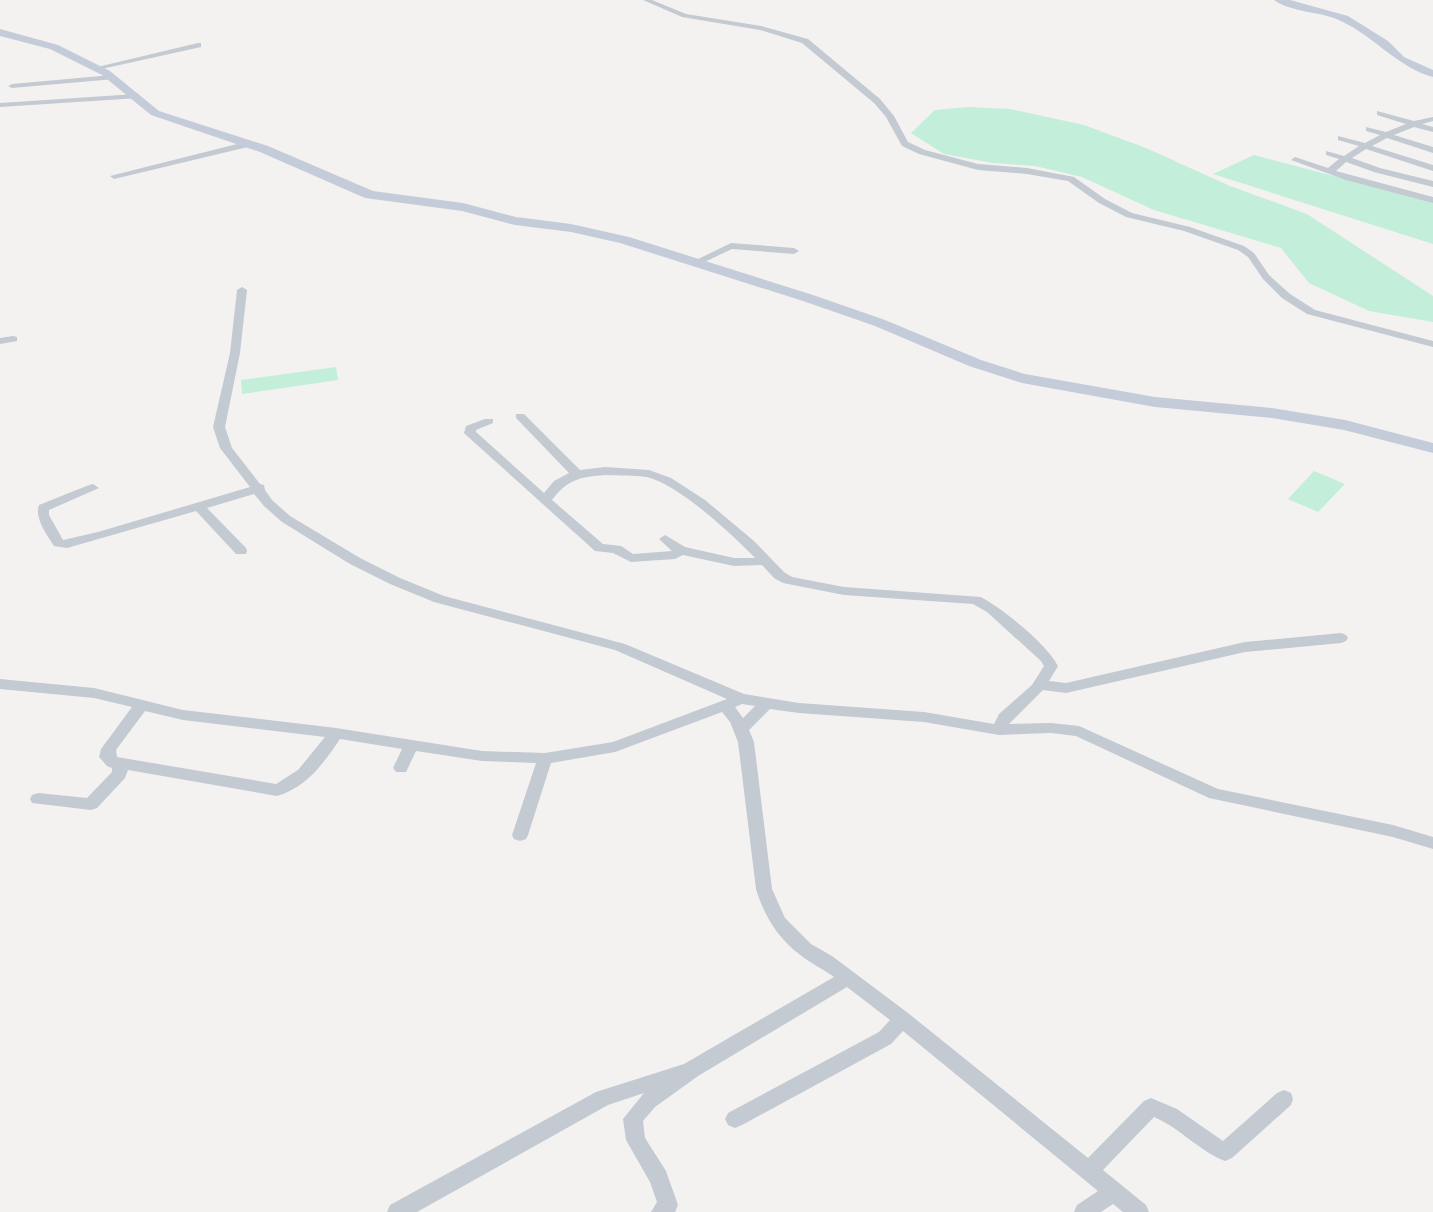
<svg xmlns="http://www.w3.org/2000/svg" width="1433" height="1212" font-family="'Source Sans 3',sans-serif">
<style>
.green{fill:#c3eed9}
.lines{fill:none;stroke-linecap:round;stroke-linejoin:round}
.street{fill:#c3cad2;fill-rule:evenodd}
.secondary{fill:#c5ccd9;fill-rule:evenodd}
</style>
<rect width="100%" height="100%" fill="#f3f2f1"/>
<path class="green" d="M968 107 1010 109 1084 125 1146 148 1230 186 1307 214 1433 296V322L1369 311 1309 283 1281 248 1154 210 1082 177 1035 166 993 163 944 154 911 133 935 110Z
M1254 155 1433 202V244L1213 174Z
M336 367 338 380 242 394 241 380Z
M1314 471 1345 484 1318 512 1288 499Z"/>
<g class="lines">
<path class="street" d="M643 0H652L686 14 761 26 808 39 880 99 894 116 908 142 925 150 978 164 1027 168 1074 177 1105 199 1132 213 1190 227 1244 246 1254 253 1269 275 1290 294 1315 310 1433 341V347L1307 314 1282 298 1263 279 1248 257 1238 250 1184 231 1126 217 1099 203 1068 181 1027 174 978 170 919 154 902 146 886 117 874 103 802 43 760 30 682 17Z
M198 43H201V47L97 70 93 68Z
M112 75 116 77 115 79 12 88 8 86 12 84Z
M136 94H139V98L0 107V103Z
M1377 111 1414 121 1433 117V121L1422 124 1433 127V132L1414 127 1394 135 1433 147V153L1387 138 1372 146 1433 165V171L1366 149 1352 158 1380 168 1433 181V187L1374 172 1346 162 1336 171 1433 197V203L1346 180 1291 160 1295 157 1328 168 1339 159 1326 155V151L1344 156 1359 146 1338 140V136L1365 143 1380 135 1366 131V127L1386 132 1406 124 1377 115Z
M249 141 253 144 252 146 114 179 110 176Z
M731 243 794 248 799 251 794 254 732 249 698 265 690 263Z
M242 287 247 290 240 353 225 427 232 448 260 484 264 485 265 490 272 500 290 516 360 558 400 578 444 596 625 644 744 694 799 703 924 712 994 724 999 714 1032 685 1044 666 1041 661 987 612 973 604 844 595 783 583 774 578 762 565 734 566 683 555 675 559 631 562 613 553 595 551 466 435 464 433 466 426 485 419H493V423L476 430V432L544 493 554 481 569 473 516 418V414H524L580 470 605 467 649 470 671 478 705 500 754 541 784 572 792 577 844 587 981 597C1003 609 1047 644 1058 666L1049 681 1066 683 1245 642 1341 633 1346 635 1348 638 1346 641 1341 643 1245 652 1066 693 1043 690 1009 724 1051 723 1079 726 1218 789 1393 825 1433 837V849L1393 837 1209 798 1076 736 1051 733 999 735 924 722 799 713 770 709 749 730 754 742 772 889 785 918 811 944 832 956 908 1013 1088 1158 1144 1101 1151 1098 1177 1109 1223 1141 1277 1093 1284 1090 1291 1093 1293 1099 1291 1105 1232 1158 1225 1161C1199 1151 1180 1128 1154 1117L1103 1170 1146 1205 1149 1212H1123L1113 1204 1101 1212H1074L1077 1205 1098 1191 903 1031 891 1044 742 1125 735 1128 728 1125 725 1119 728 1113 879 1032 890 1020 847 987 698 1076 655 1107 643 1121 645 1138 666 1171 678 1205 675 1212H651L657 1202 650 1182 626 1140 623 1119 644 1093 608 1105 417 1212H387L390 1205 596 1092 684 1064 834 977C823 969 810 963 799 954 777 937 764 915 756 889L738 742 730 722 722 712 615 752 551 763 528 835 526 839 520 841 514 839 512 835 536 763 482 761 416 751 406 772H396L393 768 402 749 340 739C323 764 307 787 277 796L128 770 125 778 97 808 91 810 32 803 30 799 32 795 38 793 87 798 112 772V768L107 766 99 757 101 749 132 707 94 698 0 689V679L94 688 183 710 336 728 482 751 545 753 613 742 727 699 615 650 434 602 390 584 350 564 282 522 264 506 254 494 207 508 246 548 247 551 246 554H236L196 511 67 548 54 546C47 535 34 518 39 505L89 485 93 484 99 488 49 510V515L63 540 98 532 250 487 220 448 213 427 230 353 237 290ZM605 475C619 476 634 475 647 477 679 485 732 534 755 558H734L685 547 665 535 659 539 672 551 633 554 621 546 603 544 552 500C568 479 580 477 605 475ZM742 704 755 706 743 718 735 707ZM145 711 183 720 325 737 298 770 276 784 117 757 116 750Z
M13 336 17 337V341L0 344V338Z"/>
<path class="secondary" d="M1274 0H1290L1348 16 1388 41 1404 57 1433 70V77C1397 67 1375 37 1341 21 1321 11 1292 13 1274 0Z
M0 29 58 45 110 71 159 111 268 146 373 191 463 203 516 217 571 224 629 237 813 295 885 320 981 360 1025 374 1155 397 1272 408 1345 420 1433 443V453L1344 430 1272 418 1155 407 1022 383 969 366 875 326 803 301 620 243 571 232 515 225 462 211 365 198 260 152 151 115 102 75 50 49 0 36Z"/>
</g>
</svg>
